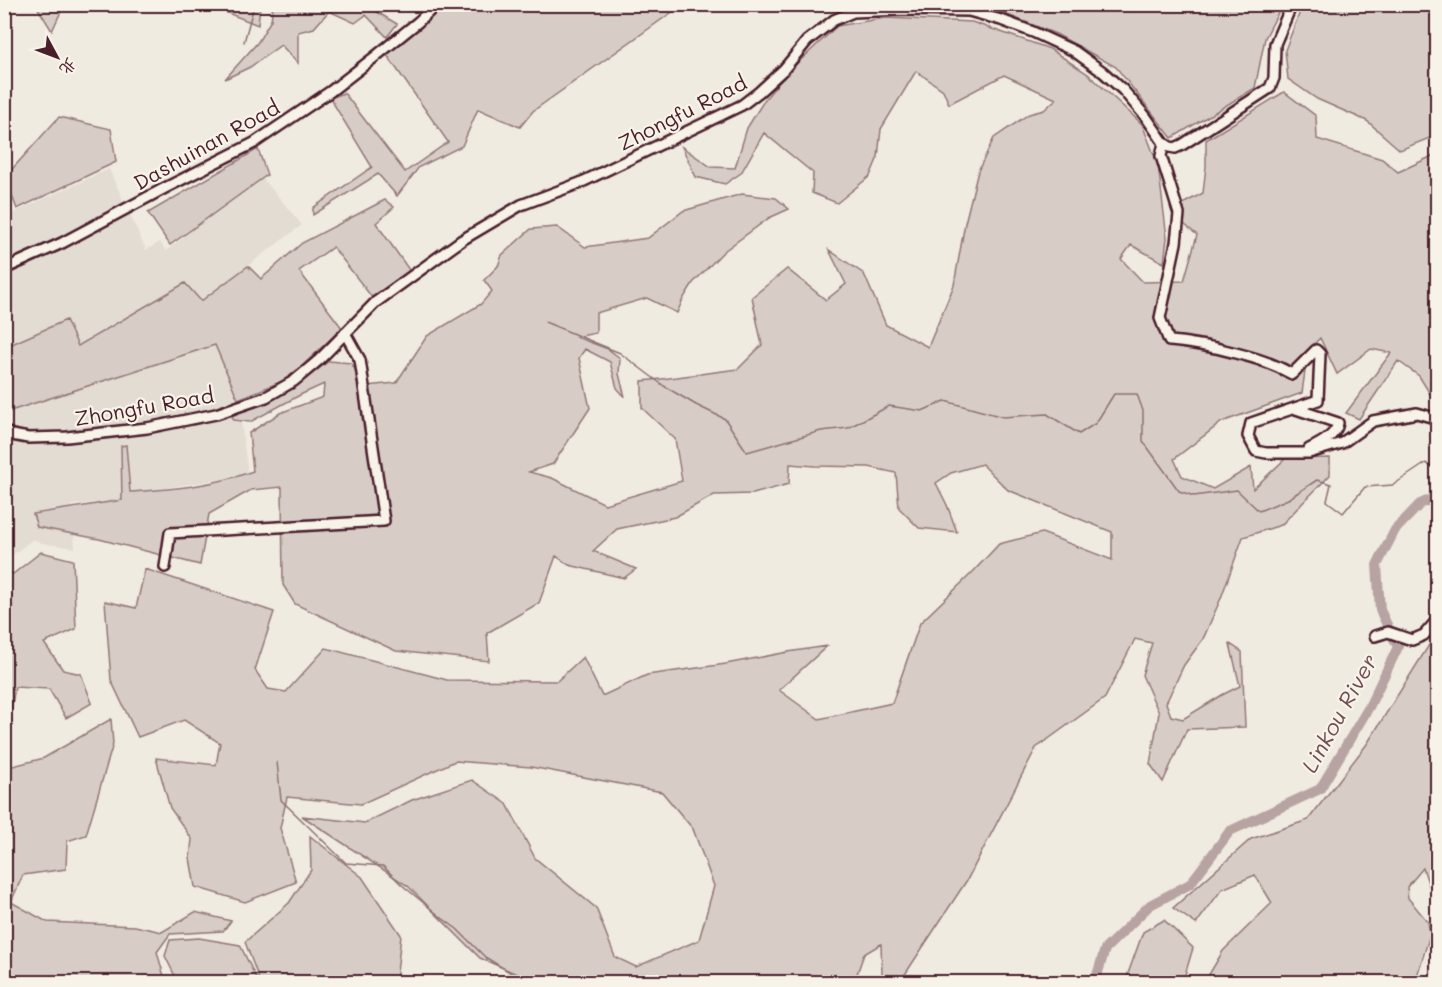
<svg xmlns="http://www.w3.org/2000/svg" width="1442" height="987" font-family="Mali,'LXGW WenKai TC',sans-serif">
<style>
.built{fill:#e3dcd2}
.green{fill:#d8cdc6;stroke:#917678;stroke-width:1.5}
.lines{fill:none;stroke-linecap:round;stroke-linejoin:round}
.stream{stroke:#8b6f72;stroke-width:1.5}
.river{stroke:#b7a4a2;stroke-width:10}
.minor-casing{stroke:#4a1f2b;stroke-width:14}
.minor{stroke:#f7f3e8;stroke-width:9}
.labels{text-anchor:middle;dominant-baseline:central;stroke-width:4.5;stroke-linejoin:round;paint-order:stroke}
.street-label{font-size:21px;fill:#4a1f2b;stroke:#f7f3e8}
.water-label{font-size:22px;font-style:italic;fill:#704e55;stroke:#f7f3e8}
</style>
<rect width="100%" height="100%" fill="#f0ebe0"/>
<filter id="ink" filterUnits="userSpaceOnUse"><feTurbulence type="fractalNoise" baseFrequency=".0167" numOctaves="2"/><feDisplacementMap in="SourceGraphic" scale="12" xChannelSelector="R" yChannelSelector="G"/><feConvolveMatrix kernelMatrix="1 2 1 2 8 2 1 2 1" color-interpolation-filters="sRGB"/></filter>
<g filter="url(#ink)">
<path class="built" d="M109 169 146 250 160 242 166 251 260 175 302 225 201 301 185 283 78 346 65 320 5 347 4 217Z
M215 345 238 399 248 475 125 494V501L71 505 75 548 41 543 33 539 5 561 4 406 7 411Z"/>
<path class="green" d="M1303 4 1437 5 1438 112 1436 113 1437 116V135L1400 150 1367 121 1317 99 1288 79 1285 50Z
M36 5H64L52 31Z
M226 5H260L258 25 225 12Z
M273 5H366L372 9 397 24 387 37 366 15 355 23 329 11 314 28 298 32V63L281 45 250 67 225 79 258 42 271 20Z
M444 5H682L533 111 520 127 478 109 462 146 419 167 397 196 378 174 313 215V208L372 167 330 98 344 93 405 172 448 142 387 55Z
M982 5H1282L1265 38 1255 88 1172 138 1116 67 1056 34Z
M885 18 972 22 1050 49 1088 74 1142 124 1158 165 1167 238 1164 263 1131 245 1121 259 1143 282 1184 281 1197 235 1178 219 1177 207 1203 193 1206 166V140L1284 92 1316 116 1317 139 1382 159 1398 172 1437 154V405L1419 376 1398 361 1359 419 1346 413 1391 353 1371 349 1337 374 1320 338 1308 350 1302 393 1222 422 1174 459 1182 476 1213 489 1251 467 1253 489 1285 459 1330 458V475L1281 525 1243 537 1221 598 1203 639 1184 665 1166 703 1171 716 1183 719 1222 695 1240 686 1230 644 1242 652 1245 727 1187 729 1163 782 1150 764 1159 713 1142 675 1152 643 1135 639 1105 698 1036 748 967 880 900 982H879L882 973 881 944 864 954 854 982H536L480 958 408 886 302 816 365 823 412 800 472 780 507 804 535 858 596 908 615 957 636 967 699 940 714 886 693 829 662 792 531 767 455 761 361 804 287 797 280 828 296 882 245 902 195 887 190 858 192 839 170 808 156 758 216 765 220 743 184 720 138 737 111 680 105 601 136 608 145 569 274 612 255 670 268 689 286 692 326 648 447 680 557 681 583 657 602 696 647 675 726 664 788 652 827 646 779 690 819 719 892 703 920 623 971 574 999 544 1042 533 1112 560V532L1008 490 982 464 951 473 936 483 947 505 957 532 919 528 899 508 896 473 869 467 815 466 790 464 789 484 753 494 714 495 675 517 617 529 593 551 636 569 624 578 569 565 556 556 539 603 487 633 489 661 396 651 295 604 283 585 282 487 251 490 209 514 200 565 99 539 37 527 33 514 122 500 121 446 126 445 130 492C171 489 214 486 253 471L249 433 280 413 323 397 324 384 300 395 250 422 234 420 232 416 302 382 329 361 351 363 366 386 396 383 427 336 481 304 492 291 484 280 498 266 502 255 531 229 557 227 585 247 648 238 683 211 742 194 776 198 789 209 769 218 724 251 693 283 683 299 677 313 647 298 596 313V333L576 337 608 349 620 358 619 374 625 397 617 388 610 362 585 349 579 358 590 408 553 464 529 472 552 478 605 504 682 481 675 439 642 408V381L662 379 738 369 762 345 752 297 787 269 826 300 846 284 829 250 864 274 886 325 928 347 954 285 965 223 978 171 994 138 1029 114 1044 110 1056 99 1004 75 949 104 943 90 916 71 881 129 878 157 870 176 837 203 812 193 813 173 764 133 741 173 725 184 696 177 682 147 711 167 735 168 747 128 765 99 788 72 837 26Z
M59 117 111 129 116 162 17 209 5 177Z
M258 149 267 175 170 245 148 213Z
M385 200 394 207 376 223 412 274 374 300 333 247 299 271 342 328 303 365 283 381 238 399 215 345 7 412 5 406V347L66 320 78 346 185 283 201 301 248 266 261 279 302 243Z
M41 552 73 560 76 629 44 643 63 670 81 674 92 703 66 718 49 689 15 687 5 745V567L13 574Z
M1437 640V909L1423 868 1407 887 1408 898 1428 922 1430 935 1415 982H1125L1143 932 1164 920 1193 948 1184 978H1207L1223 951 1272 903 1255 875 1222 889 1196 924 1173 908 1251 839 1308 820 1367 744 1429 645Z
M111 719 113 744 86 835 67 841 66 869 23 875 11 902 47 922 135 926 162 932 195 912 231 921 223 931 170 934 157 952 165 980 162 982H5V768L44 758Z
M310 836 362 877 401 935 396 982H260L245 942 289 903 311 870Z
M199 938 240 945 258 982H178L165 956 170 940Z"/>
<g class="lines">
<path class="stream" d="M244 42 253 9V4
M545 322 620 353 664 386 696 405 725 419 747 452 821 431 848 428 889 406 922 411 945 401 1003 417 1047 414 1079 434 1096 423 1114 394H1137L1143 411V441L1179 491 1194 496 1237 490 1259 511 1288 499 1317 480 1331 484 1327 501 1343 513 1365 487 1393 485 1426 463 1438 472
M277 762 281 800 346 863 383 866 402 885 442 918 457 929 485 957 526 982"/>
<path class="river" d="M1388 627 1380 610 1377 565 1395 530 1420 504 1438 496
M1095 982 1105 949 1150 905 1190 884 1230 831 1320 789 1369 707 1398 647 1394 639"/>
<defs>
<path id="minor" d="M1164 143 1161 156 1179 214 1176 243 1160 318 1169 341C1185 342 1200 345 1216 348 1244 355 1267 360 1292 374L1316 350 1320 354 1318 400 1251 423 1248 436 1256 451 1266 453H1309L1342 443 1373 421 1417 413 1438 419
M4 269 62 243 165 188 254 143 331 91 376 56 418 22 437 4
M1296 409 1338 423C1336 436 1320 444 1309 449
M4 431 12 435 28 438 67 437 147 428 216 414 266 397 294 381 319 360 376 302 462 240 521 205 580 183 742 105 759 92 784 69 807 41 834 20 853 12 899 10 969 11 1001 20 1033 32 1074 51 1103 72 1123 90 1146 117 1164 143 1170 147 1175 148 1182 145 1270 88 1274 78 1275 44 1292 4
M165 567 170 533 384 521 360 360 345 333
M1375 636 1388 632 1412 640 1424 635 1438 619"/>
</defs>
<use href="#minor" class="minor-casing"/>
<use href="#minor" class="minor"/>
</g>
</g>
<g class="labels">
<g class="street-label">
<text transform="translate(682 112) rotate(-27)">Zhongfu Road</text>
<text transform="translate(206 144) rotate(-29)">Dashuinan Road</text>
<text transform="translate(144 406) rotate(-10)">Zhongfu Road</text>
</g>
<g class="water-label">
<text transform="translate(1339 713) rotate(-61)">Linkou River</text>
</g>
</g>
<rect width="1442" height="987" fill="none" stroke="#f7f3e8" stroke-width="24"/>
<rect x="12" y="12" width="1418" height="963" fill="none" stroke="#4a1f2b" stroke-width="2" filter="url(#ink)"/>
<g transform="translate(57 57) rotate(131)" stroke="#f7f3e8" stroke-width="4.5" paint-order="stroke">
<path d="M0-4.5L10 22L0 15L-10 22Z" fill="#4a1f2b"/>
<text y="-9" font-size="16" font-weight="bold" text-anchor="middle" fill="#4a1f2b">北</text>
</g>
</svg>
